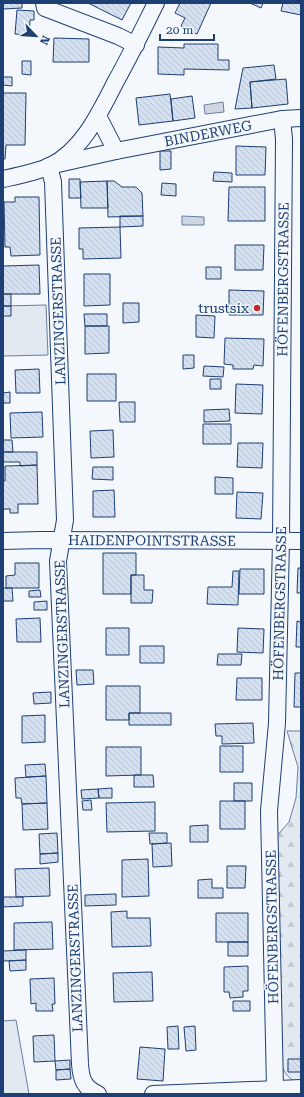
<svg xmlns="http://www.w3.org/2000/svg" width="304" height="1097" font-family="'Roboto Serif',serif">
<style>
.forest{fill:url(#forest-firs);stroke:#687fa3}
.garden{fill:#e3e9f0;stroke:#687fa3}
.water{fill:#cfd7e4;stroke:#687fa3}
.building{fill:url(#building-back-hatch);stroke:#1d3f73}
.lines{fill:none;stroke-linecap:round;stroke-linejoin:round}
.minor-casing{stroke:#1d3f73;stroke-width:18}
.minor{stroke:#f4f7fb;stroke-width:16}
.poi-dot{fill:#c62828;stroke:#f4f7fb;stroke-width:1.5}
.labels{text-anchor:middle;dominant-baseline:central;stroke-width:3;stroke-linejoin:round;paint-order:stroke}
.street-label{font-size:14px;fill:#1d3f73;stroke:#f4f7fb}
.poi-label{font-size:14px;fill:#1d3f73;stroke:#f4f7fb;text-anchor:end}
</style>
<defs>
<pattern id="forest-firs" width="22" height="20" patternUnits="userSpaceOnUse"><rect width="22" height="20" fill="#e3e9f0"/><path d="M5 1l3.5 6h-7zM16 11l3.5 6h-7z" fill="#c2c9d1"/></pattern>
<pattern id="building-back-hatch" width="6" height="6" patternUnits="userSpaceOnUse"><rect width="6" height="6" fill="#d5e0f0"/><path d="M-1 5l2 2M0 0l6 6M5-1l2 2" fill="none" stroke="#b6c1d1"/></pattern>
</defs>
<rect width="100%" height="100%" fill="#f4f7fb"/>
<path class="forest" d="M287 731H301V1082C291 1082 286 1075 282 1067L275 838 289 822 296 798 298 767Z"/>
<path class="garden" d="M46 305 48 355 3 356V306Z
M16 1020 29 1094H3V1021Z"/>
<path class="water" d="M223 102 224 112 205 114 204 105Z
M182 216 204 217V225H182Z"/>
<path class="building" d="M3 3H22V8L3 9Z
M88 3H131L122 20Z
M180 3H211L197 34 181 26 185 18 175 13Z
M250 3H263L261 8Z
M283 3H301V15L281 11Z
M17 10 34 11V20H30L29 35 15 34Z
M54 38 89 39V62H53Z
M184 44H218V60H229V70L184 69V75L158 74V47L184 48Z
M22 61H31V75L22 74Z
M274 65 276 79 250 82 252 108 235 109 243 68Z
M3 77H12V86L3 85Z
M286 79 288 104 252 108 250 82Z
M3 93H26L25 145H6L5 159H3Z
M170 94 173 121 139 125 136 98Z
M192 96 195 118 173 121 171 99Z
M236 146 266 147 265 175H236Z
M160 151H171V169L160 170Z
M214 172 232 173V182L213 181Z
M69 179H80L81 198H69Z
M107 181 108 208H81L80 182Z
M107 181H114L122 187H136L142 193 143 216 108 217Z
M162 183 176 184V196L161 195Z
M229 187H265V221H228Z
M15 197H39L40 255 11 256 10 247H5L4 202H15Z
M120 216H143V226L120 227Z
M120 227 121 258 83 259V249H79V228Z
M235 245H264L263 270H235Z
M39 265 40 294H3V266Z
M206 267H221V279H206Z
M84 274H110V305L84 306Z
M229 290 264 291 263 315H229Z
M3 294H11V306H3Z
M123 303H139V322L123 323Z
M3 306H11V316H3Z
M84 314H107V326H85Z
M196 315 215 316 214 338 196 337Z
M85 326H109V353L85 354Z
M225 338 264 339 263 366 254 365 253 369H233V365L224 364Z
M183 355H194V368L183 369Z
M204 366 224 367 223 377 203 376Z
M39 369 40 393H16L15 370Z
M87 374H116V401H87Z
M210 379H221V389H210Z
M236 384 263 385 262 414 235 413Z
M10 392V403H3V393Z
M119 402H135V422H120Z
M229 409 230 421 204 422V410Z
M42 412 43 437 11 438 10 413Z
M203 424H231V444H203Z
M113 430 114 457 91 458 90 431Z
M3 440H12L13 452H3Z
M238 443H263L262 468 237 467Z
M3 452H37V465L20 466V462H3Z
M37 465 38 504H18V513H10V509H3V481H5V466Z
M93 467H113V480L92 479Z
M215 477 233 478V494H215Z
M114 490 115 517H93V491Z
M237 492 263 493 261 519 236 518Z
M103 553H136V575H131V594H103Z
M15 563H39V588H6V576L15 575Z
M298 568H301V593H297Z
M240 569H264V594H239Z
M233 571H239L238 605 207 604 208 587H232Z
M131 575H144V590H153L152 603H131Z
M3 588H12L13 601H3Z
M40 590 41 597H29V591Z
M47 601V610H34V602Z
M40 618 41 642H17L16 619Z
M297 621 301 622V647H296Z
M106 628H129V655H106Z
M238 628 264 629 263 653 237 652Z
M140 646H164V663H140Z
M218 654H242L241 665H217Z
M76 670H93L94 684 77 685Z
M295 673H301V712V707H294Z
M237 678H262V700H236Z
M106 686H140V713H129V720H106Z
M51 692V703L34 704 33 693Z
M129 713H171V725H129Z
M45 715V742L22 743V716Z
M253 723 254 743 222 744V736H216L215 724Z
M220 746H243V772H220Z
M106 747H141V775L106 776Z
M45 764 46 776 26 777 25 765Z
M134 775H153L154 787H134Z
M46 776 47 803 22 804 21 798H16L15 778Z
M234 783H252V801H234Z
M112 788V798H99L98 789Z
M98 789 99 798 82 799 81 790Z
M91 800 92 810H83L82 801Z
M220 801H245V829H220Z
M155 802V831L107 832 106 803Z
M47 803 48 829 23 830 22 804Z
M208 825V842H190V826Z
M57 833 58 853 40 854 39 834Z
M149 833H167V843L150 844Z
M171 843 172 866 153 867 152 844Z
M58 853V862L40 864V854Z
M148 859 149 896 122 897V860Z
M227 866H246L245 888H227Z
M49 868 50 896 16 897 15 869Z
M212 879V888H223V898H198V880Z
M116 894V905L85 906V895Z
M3 897H23V906L3 907Z
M127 911V918H150L151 946 112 947 111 912Z
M216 913H248V942H216Z
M52 922 53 949 14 950V923Z
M228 942H248V956H228Z
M26 950V960L3 961V951Z
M26 960V970L10 971 9 961Z
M248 966V991H243V997L230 998 229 992H224V967Z
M152 972 153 1001 114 1002 113 973Z
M54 978 55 1004H52L53 1011H36V1003L31 1004 30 979Z
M233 1001H250V1011H233Z
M178 1026 179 1049H168L167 1027Z
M195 1026 196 1050 186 1051 184 1027Z
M54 1035 55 1061 34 1062 33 1036Z
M140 1047 165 1049 163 1081 137 1079Z
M288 1059H301V1072H288Z
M70 1060V1069L56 1070 55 1061Z
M70 1069 71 1079 56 1080V1070Z"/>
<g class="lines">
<defs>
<g id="minor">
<path d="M44 3 45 8 118 36 136 45"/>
<path id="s1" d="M98 116 116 151 282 119 301 118"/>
<path d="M3 179C17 176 37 172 50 166 83 150 100 112 116 81 130 56 143 29 156 3"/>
<path id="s2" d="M3 541 40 540 301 541"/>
<path id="s3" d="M275 1088 269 811 277 723 281 540 284 139 282 119"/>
<path d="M98 1094C84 1088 81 1079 80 1064L58 561 65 520 53 182 49 166 116 151"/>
<path d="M153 1094 301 1088"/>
</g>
</defs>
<use href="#minor" class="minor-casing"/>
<use href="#minor" class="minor"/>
</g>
<circle class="poi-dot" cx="257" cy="308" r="4"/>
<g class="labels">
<g class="street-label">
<text stroke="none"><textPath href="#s1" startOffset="133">BINDERWEG</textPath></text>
<text stroke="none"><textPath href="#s3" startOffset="809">HÖFENBERGSTRASSE</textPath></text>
<text transform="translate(58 311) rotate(-92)">LANZINGERSTRASSE</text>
<text stroke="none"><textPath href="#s2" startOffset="149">HAIDENPOINTSTRASSE</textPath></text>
<text stroke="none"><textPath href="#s3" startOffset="485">HÖFENBERGSTRASSE</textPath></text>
<text transform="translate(62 634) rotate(-92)">LANZINGERSTRASSE</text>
<text transform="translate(272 927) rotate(-91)">HÖFENBERGSTRASSE</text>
<text transform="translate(75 958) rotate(-92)">LANZINGERSTRASSE</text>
</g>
<g class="poi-label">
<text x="249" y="308">trustsix</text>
</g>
</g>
<rect width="304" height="1097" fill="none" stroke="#1d3f73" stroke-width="8"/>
<g transform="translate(36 36) rotate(115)" stroke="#f4f7fb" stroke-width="3" paint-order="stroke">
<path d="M0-3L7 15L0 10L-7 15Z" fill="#1d3f73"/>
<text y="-6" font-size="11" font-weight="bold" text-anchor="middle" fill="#1d3f73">N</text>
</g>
<path d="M160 34v6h54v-6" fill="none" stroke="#1d3f73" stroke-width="2"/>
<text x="166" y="34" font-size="12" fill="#1d3f73" stroke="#f4f7fb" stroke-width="3" paint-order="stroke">20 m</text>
</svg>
